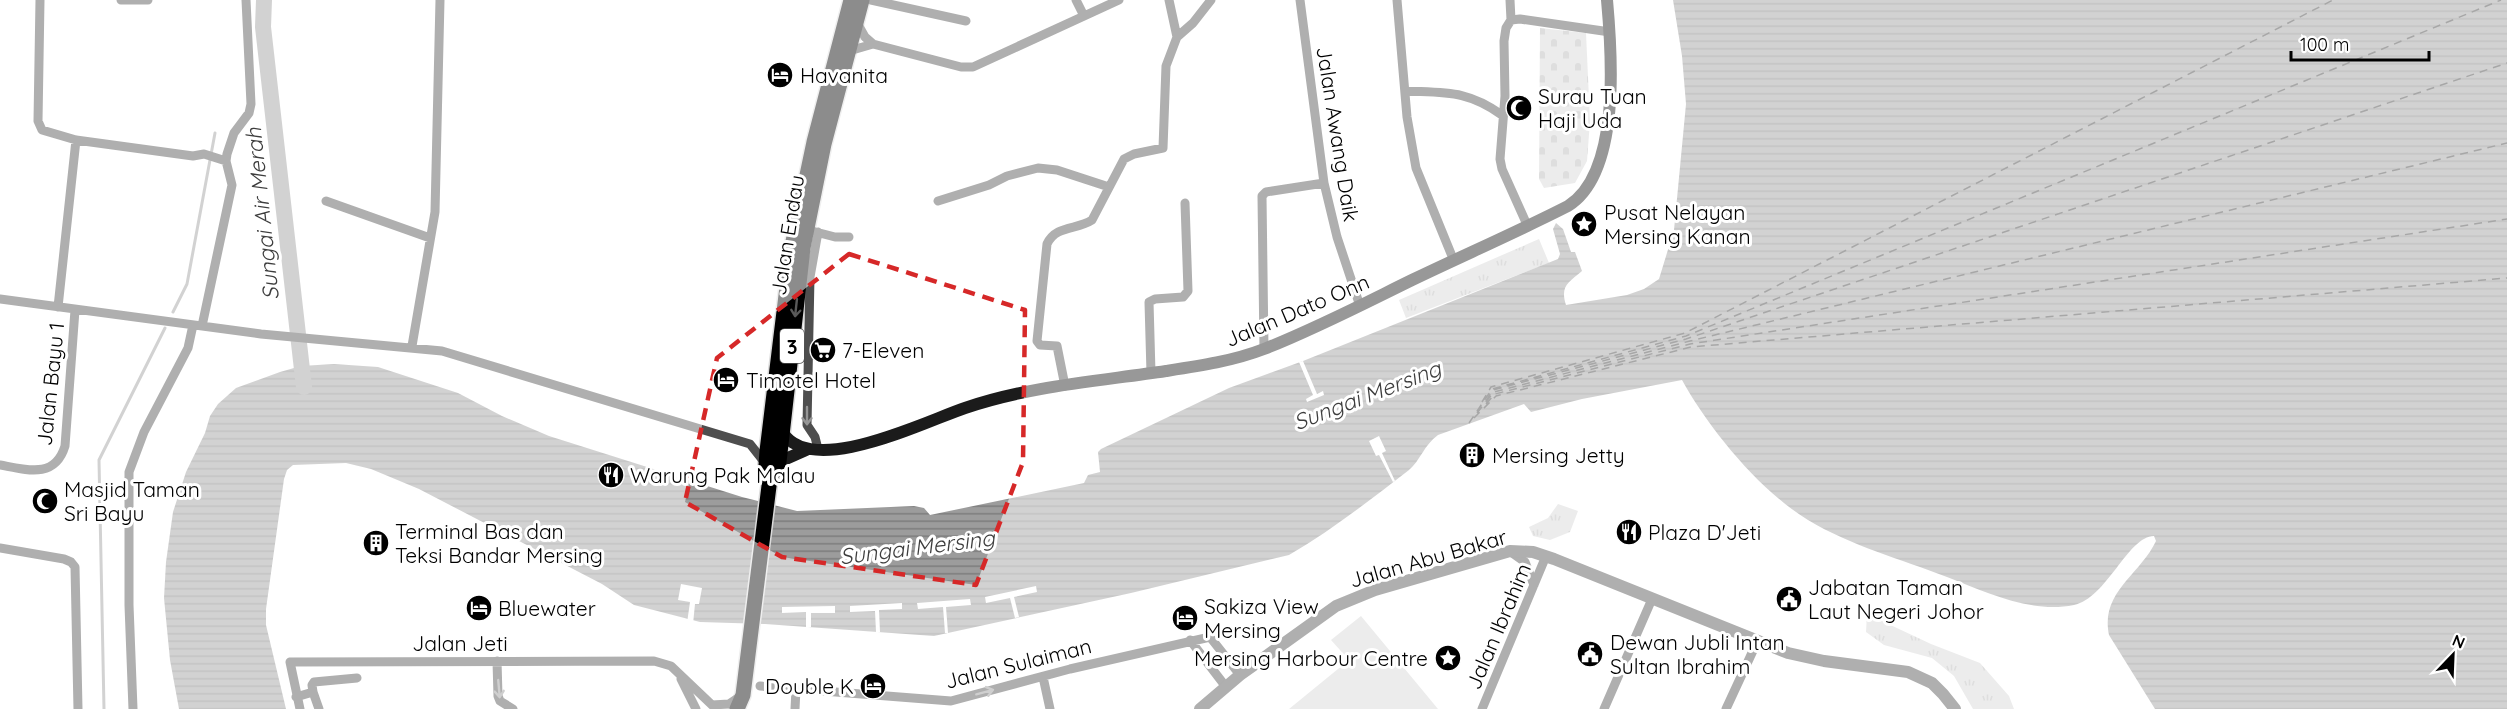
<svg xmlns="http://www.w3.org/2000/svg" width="2507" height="709" font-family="Quicksand,sans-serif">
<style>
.cemetery{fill:url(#cemetery-stones)}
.park{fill:url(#park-tufts)}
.pitch{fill:#d5d5d5}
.water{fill:url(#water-rules)}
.pier{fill:#fff}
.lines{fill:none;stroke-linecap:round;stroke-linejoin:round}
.stream{stroke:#9c9c9c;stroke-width:3}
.river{stroke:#9c9c9c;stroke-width:16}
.ferry{stroke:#3d3d3d;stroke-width:1.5;stroke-dasharray:8 6;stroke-linecap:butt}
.trunk-casing{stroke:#dbdbdb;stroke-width:18}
.minor{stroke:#4e4e4e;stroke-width:9}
.tertiary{stroke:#4e4e4e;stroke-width:12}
.secondary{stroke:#1b1b1b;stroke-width:12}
.trunk{stroke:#000;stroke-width:15}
.oneway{stroke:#595959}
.oneway2{stroke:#959595}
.marked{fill:none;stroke:#d62828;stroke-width:4.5;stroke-dasharray:12 8;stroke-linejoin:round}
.labels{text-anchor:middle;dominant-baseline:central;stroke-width:6;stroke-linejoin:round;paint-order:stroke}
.shield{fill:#fff;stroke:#4c4c4c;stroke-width:1.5}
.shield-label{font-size:20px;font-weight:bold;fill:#000}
.poi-label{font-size:21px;fill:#000;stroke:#fff;text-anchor:start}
.street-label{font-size:21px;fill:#000;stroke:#fff}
.water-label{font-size:22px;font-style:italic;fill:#3d3d3d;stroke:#fff}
</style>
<defs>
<pattern id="cemetery-stones" width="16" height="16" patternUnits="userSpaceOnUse" patternTransform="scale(1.5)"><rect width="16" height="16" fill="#d5d5d5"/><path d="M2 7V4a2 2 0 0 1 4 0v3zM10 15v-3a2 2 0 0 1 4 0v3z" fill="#b5b5b5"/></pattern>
<pattern id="park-tufts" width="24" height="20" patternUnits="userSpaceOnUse" patternTransform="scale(1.5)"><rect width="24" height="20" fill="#d5d5d5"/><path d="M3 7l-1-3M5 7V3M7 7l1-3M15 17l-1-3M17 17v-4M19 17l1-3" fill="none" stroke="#b5b5b5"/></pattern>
<pattern id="water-rules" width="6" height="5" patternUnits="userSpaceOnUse" patternTransform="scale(1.5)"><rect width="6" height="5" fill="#9c9c9c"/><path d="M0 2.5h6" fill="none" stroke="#7d7d7d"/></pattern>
</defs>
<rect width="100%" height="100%" fill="#fff"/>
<path class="cemetery" d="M1540 28 1586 33 1590 121 1587 161 1575 183 1544 188 1539 179Z"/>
<path class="park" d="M1539 239 1549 263 1406 318 1399 300Z
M1558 504 1578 511 1570 532 1550 540 1533 536 1529 527 1548 518Z
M1867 614 1931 644 1980 663 2009 696 2014 709H1973L1954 676 1932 658 1884 645 1866 632Z"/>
<path class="pitch" d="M1361 616 1438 709H1289L1349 660 1331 640Z"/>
<path class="water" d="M1673 0H2507V709H2155L2109 635C2100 592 2140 575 2156 541L2154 536C2128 536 2107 598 2074 605 2031 614 1986 592 1947 577 1901 559 1851 546 1808 520 1760 491 1709 429 1682 380L1582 399 1531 412 1524 404 1438 435C1424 445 1420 461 1409 470 1370 500 1332 530 1289 555L1131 593 934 636 765 624 700 622 634 605 602 584 419 489 371 469 346 463 293 465 287 470 284 479 266 609V625L286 709H179L170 660 164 598 166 562 173 512 186 472 205 433 210 416 218 404 236 388 280 372 301 366 334 364 378 367 458 393 502 416 549 436 742 497 797 511 914 506 924 508 930 515 1084 483 1088 475 1100 472 1098 452 1101 449 1229 388 1303 361 1558 259 1560 254 1553 229 1556 223 1563 229 1571 252H1575L1582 271C1568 283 1560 286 1566 305L1627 295 1644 289 1659 279 1674 230 1686 104 1682 56Z"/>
<path class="pier" d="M1303 361 1317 394 1323 391 1324 395 1307 402 1306 399 1313 395 1299 362Z
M1379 436 1386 451 1382 453 1395 481 1393 482 1379 455 1376 456 1369 441Z
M681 584 702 588 699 604H695L693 624 687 623 690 602 678 600Z
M1036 586 1037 592 1014 597 1019 617 1015 618 1010 598 986 603 985 597Z
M970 599 971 605 946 607 948 633H945L943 607 918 609 917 603Z
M902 603V609L879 610 880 632H876L875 611 850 612V606Z
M835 606V613H811V627L806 628V612L782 613V607Z"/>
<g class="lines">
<path class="stream" d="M173 312 187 284 215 133
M104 709 99 460 165 328"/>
<path class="river" d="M264 0 263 27 304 387"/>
<path class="ferry" d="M1486 401 1493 390 1686 339 2507 63
M1482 402 1491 387 1685 333 2333 0
M1486 404 1495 394 1690 344 2507 219
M1477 413 1494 392 1690 341 2507 143
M1474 418 1496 396 1691 347 2507 278
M1469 423 1492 389 1686 336 2501 0"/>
<defs>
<path id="trunk" d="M770 478 766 465 767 451 792 246 814 142 851 0
M737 709 743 695 770 478 779 462 803 248 824 144 862 0"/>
</defs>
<use href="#trunk" class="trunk-casing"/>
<path class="minor" d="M40 0 38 121 42 130 76 140 193 156 204 154 226 161
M121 0H148
M871 0 966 21
M1076 0 1084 16
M1169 0 1177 37
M1300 0 1324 183 1337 237 1360 306
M1397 0 1407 117 1416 168 1454 261
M1510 0 1511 20
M873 44 961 67H973L1119 0
M849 51 873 44 865 37 856 21
M1405 91C1446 93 1467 90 1502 115
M326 201 430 238
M938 201 989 185 1007 176 1038 168 1057 170 1109 187
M1528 227 1502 169 1500 159 1505 96 1504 41 1506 28 1511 20 1520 19 1610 32
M812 231 835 237H849
M0 299 261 334 442 351 750 444 765 463
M58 307 76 140
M202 326 232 185 226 161 227 154 234 133 249 113 251 104 246 0
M412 346 435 212 440 0
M1264 349 1262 196 1266 192 1324 183
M1151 373 1149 302 1155 299 1183 297 1188 291 1185 203
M1065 386 1057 346 1040 345 1037 341 1047 244C1056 225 1077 230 1092 220L1124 159 1134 154 1163 148 1166 66 1177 37 1193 23 1211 0
M818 449 815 437 807 425 810 277 818 232
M0 465C27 470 55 479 65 446L75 310
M0 548 64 559 71 562 75 567 78 709
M1511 552 1525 562 1534 585
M1190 640 1226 687
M497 661 498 696 500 701 513 709
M1043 677 1050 709
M681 679 696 709
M760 686 951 701 1070 669 1210 637 1240 675
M313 692 312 685 314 682 357 678
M296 697 313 692 319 709
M133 709 129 605V472L144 432 188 348 193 325
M300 709 290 662 654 661 671 666 712 705 729 704 741 696
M795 709 796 689
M1482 709 1546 556
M1604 709 1652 599
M1726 709 1757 642"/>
<path class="tertiary" d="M1200 709 1240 675 1336 606 1375 590 1510 551 1533 552 1554 559 1788 653 1824 661 1908 672 1932 683 1943 694 1955 709"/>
<path class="secondary" d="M783 433C813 478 926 421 965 408 1029 386 1100 381 1166 371 1199 366 1233 361 1264 349 1315 329 1363 304 1412 280 1464 255 1517 232 1568 206 1621 173 1612 55 1607 0
M779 462 806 450"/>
<use href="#trunk" class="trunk"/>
</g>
<defs><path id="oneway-shaft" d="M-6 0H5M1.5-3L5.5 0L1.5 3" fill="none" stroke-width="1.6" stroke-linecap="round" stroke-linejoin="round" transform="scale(1.5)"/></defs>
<use class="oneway" href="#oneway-shaft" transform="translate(796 308) rotate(96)"/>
<g class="oneway2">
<use href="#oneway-shaft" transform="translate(807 416) rotate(90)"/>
<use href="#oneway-shaft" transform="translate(499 689) rotate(85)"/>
<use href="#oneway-shaft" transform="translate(985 692) rotate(-15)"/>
</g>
<path d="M0 0H2507V709H0ZM849 254 1025 310 1023 462 976 585 782 557 685 502 717 358Z" fill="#fff" fill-opacity=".55" fill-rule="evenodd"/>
<path class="marked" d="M849 254 1025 310 1023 462 976 585 782 557 685 502 717 358Z"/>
<defs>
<symbol id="hotel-disc" viewBox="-11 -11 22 22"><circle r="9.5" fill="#000" stroke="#fff"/><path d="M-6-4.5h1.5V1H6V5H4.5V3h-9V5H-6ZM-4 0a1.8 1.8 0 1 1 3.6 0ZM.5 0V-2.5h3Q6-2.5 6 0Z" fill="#fff"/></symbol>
<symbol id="mosque-disc" viewBox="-11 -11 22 22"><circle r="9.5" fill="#000" stroke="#fff"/><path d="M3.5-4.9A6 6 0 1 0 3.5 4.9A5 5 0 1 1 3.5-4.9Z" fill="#fff"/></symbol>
<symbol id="sight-disc" viewBox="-11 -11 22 22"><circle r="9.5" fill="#000" stroke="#fff"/><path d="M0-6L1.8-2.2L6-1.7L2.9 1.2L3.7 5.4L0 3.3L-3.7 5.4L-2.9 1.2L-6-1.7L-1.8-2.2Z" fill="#fff"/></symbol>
<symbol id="supermarket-disc" viewBox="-11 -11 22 22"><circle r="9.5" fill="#000" stroke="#fff"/><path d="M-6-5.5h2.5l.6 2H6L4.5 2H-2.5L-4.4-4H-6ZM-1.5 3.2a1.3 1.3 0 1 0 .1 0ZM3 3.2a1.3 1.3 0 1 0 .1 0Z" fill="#fff"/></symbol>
<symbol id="building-disc" viewBox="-11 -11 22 22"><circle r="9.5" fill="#000" stroke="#fff"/><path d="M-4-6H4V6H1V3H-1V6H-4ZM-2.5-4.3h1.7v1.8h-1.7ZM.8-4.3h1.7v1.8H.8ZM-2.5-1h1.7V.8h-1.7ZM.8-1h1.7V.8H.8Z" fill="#fff"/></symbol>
<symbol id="restaurant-disc" viewBox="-11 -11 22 22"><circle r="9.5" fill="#000" stroke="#fff"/><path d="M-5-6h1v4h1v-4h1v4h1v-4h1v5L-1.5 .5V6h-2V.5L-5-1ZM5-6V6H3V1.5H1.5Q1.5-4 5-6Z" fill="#fff"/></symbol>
<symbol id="civic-disc" viewBox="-11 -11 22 22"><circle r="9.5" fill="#000" stroke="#fff"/><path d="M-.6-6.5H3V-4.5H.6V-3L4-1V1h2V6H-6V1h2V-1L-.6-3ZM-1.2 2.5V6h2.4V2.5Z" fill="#fff"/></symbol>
</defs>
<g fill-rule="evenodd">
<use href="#hotel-disc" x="765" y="60" width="30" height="30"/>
<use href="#mosque-disc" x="1504" y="93" width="30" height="30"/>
<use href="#sight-disc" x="1569" y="209" width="30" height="30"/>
<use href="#supermarket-disc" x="808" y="335" width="30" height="30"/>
<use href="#hotel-disc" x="711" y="365" width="30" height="30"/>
<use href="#building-disc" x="1457" y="440" width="30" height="30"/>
<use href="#restaurant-disc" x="596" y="460" width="30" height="30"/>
<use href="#mosque-disc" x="30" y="486" width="30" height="30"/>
<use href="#restaurant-disc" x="1614" y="517" width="30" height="30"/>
<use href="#building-disc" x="361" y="528" width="30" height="30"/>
<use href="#civic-disc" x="1774" y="584" width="30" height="30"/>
<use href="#hotel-disc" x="464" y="593" width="30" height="30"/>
<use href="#hotel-disc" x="1170" y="603" width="30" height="30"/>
<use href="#civic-disc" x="1575" y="639" width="30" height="30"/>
<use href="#sight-disc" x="1433" y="643" width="30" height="30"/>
<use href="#hotel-disc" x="858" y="671" width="30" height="30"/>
</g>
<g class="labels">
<rect class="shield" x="780" y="329" width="24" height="34" rx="4.5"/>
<g class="shield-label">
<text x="792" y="346">3</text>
</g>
<g class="poi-label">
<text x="800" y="75">Havanita</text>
<text x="1538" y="96">Surau Tuan<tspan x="1538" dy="24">Haji Uda</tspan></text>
<text x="1604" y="212">Pusat Nelayan<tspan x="1604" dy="24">Mersing Kanan</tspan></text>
<text x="842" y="350">7-Eleven</text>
<text x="746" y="380">Timotel Hotel</text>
<text x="1492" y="455">Mersing Jetty</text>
<text x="630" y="475">Warung Pak Malau</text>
<text x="64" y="489">Masjid Taman<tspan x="64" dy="24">Sri Bayu</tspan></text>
<text x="395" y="531">Terminal Bas dan<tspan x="395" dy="24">Teksi Bandar Mersing</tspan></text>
<text x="1648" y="532">Plaza D'Jeti</text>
<text x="1808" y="587">Jabatan Taman<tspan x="1808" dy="24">Laut Negeri Johor</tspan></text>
<text x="1204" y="606">Sakiza View<tspan x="1204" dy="24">Mersing</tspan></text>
<text x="498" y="608">Bluewater</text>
<text x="1610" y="642">Dewan Jubli Intan<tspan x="1610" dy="24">Sultan Ibrahim</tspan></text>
<text x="1428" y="658" text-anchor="end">Mersing Harbour Centre</text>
<text x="854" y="686" text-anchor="end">Double K</text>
</g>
<g class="street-label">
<text transform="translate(1338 134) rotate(81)">Jalan Awang Daik</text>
<text transform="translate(787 235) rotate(-81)">Jalan Endau</text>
<text transform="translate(1297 310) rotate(-23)">Jalan Dato Onn</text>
<text transform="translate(50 384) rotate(-84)">Jalan Bayu 1</text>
<text transform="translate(1428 558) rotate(-16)">Jalan Abu Bakar</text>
<text transform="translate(1498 626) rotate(-67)">Jalan Ibrahim</text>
<text x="460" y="643">Jalan Jeti</text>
<text transform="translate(1018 663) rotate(-14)">Jalan Sulaiman</text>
</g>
<g class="water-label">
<text transform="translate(262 214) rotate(-96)">Sungai Air Merah</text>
<text transform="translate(1367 395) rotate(-21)">Sungai Mersing</text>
<text transform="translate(917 547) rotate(-7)">Sungai Mersing</text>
</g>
</g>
<g transform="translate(2453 655) rotate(23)" stroke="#ffffff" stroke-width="4.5" paint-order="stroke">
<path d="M0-4.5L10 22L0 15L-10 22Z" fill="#000000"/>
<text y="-9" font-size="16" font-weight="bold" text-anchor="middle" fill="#000000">N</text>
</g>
<path d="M2291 51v9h138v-9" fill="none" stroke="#000000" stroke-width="3"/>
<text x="2300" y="51" font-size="18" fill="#000000" stroke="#ffffff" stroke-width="4.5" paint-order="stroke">100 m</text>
</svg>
